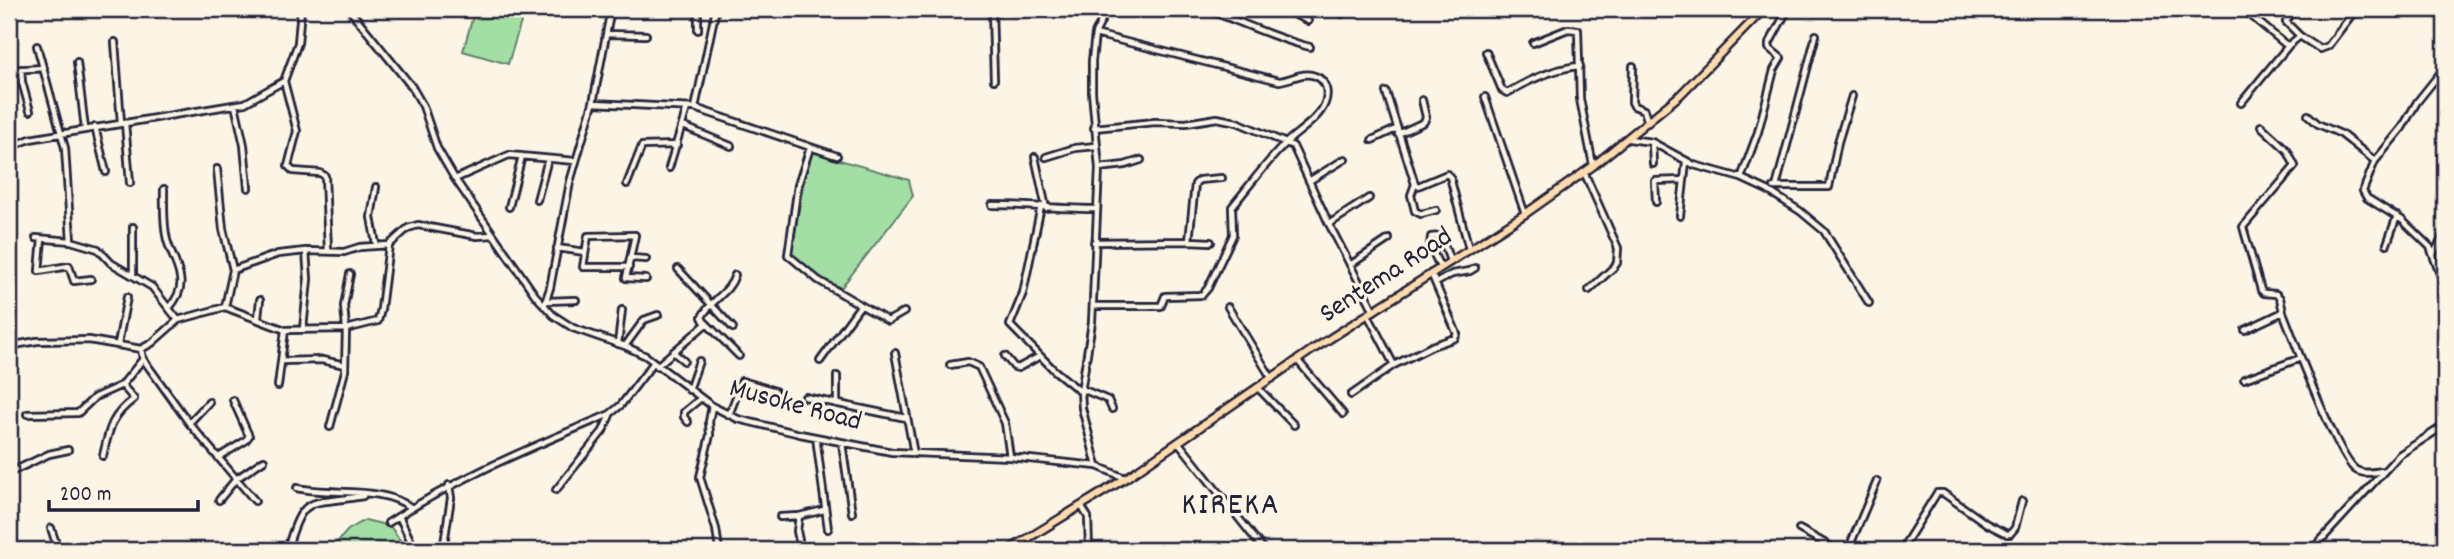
<svg xmlns="http://www.w3.org/2000/svg" width="2454" height="559" font-family="Dekko,sans-serif">
<style>
.green{fill:#a3dfa5;stroke:#628070;stroke-width:2}
.lines{fill:none;stroke-linecap:round;stroke-linejoin:round}
.minor-casing{stroke:#22223b;stroke-width:10}
.major-casing{stroke:#22223b;stroke-width:11}
.minor{stroke:#fcf5e5;stroke-width:4.5}
.major{stroke:#fedbac;stroke-width:6}
.labels{text-anchor:middle;dominant-baseline:central;stroke-width:6;stroke-linejoin:round;paint-order:stroke}
.street-label{font-size:28px;fill:#22223b;stroke:#fcf5e5}
.quarter-label{font-size:32px;letter-spacing:2px;fill:#22223b;stroke:#fcf5e5}
</style>
<rect width="100%" height="100%" fill="#fcf5e5"/>
<filter id="ink" filterUnits="userSpaceOnUse"><feTurbulence type="fractalNoise" baseFrequency=".0143" numOctaves="2"/><feDisplacementMap in="SourceGraphic" scale="14" xChannelSelector="R" yChannelSelector="G"/><feConvolveMatrix kernelMatrix="1 2 1 2 8 2 1 2 1" color-interpolation-filters="sRGB"/></filter>
<g filter="url(#ink)">
<path class="green" d="M475 9H525L508 64 463 51Z
M812 152 909 180 913 196 841 288C822 281 805 268 791 254L806 169Z
M365 520 390 526 407 550H330L348 530Z"/>
<g class="lines">
<defs>
<path id="minor" d="M301 9 298 43 284 81 297 131 288 166 293 171 320 173 325 176 328 251
M349 9 412 87 423 106 437 148 455 179 535 295 553 315 573 328 625 346 646 356 712 406 738 419 800 434 892 452 1010 457 1097 466 1125 478
M698 9V30
M992 9 994 80
M1206 9C1241 22 1274 38 1310 47
M1283 9 1308 21
M1338 9 1342 14
M2243 9 2285 44 2289 45 2300 36 2320 49 2328 46 2356 9
M2294 9 2286 22 2300 36
M607 34 646 35
M115 42 121 123
M1533 43 1568 29 1578 30 1580 99 1593 165
M37 46 65 148 71 241
M1486 52 1502 90 1507 93C1529 80 1554 68 1580 66
M77 62 85 129
M1633 66 1632 102 1634 106 1644 110 1648 123
M2445 67 2417 102 2402 128 2375 161 2363 191 2367 198 2402 220 2430 247 2445 288
M21 69 22 82 30 111
M9 70 44 68
M1386 92 1415 184 1418 186 1447 174 1450 177 1469 249
M1485 97 1525 214
M593 103 695 108 837 156
M2241 103 2289 45
M235 105 244 145 248 188
M695 108 715 13
M2308 115 2318 124 2341 134 2375 161
M125 123 130 183
M683 126 731 146
M2261 126 2287 150 2295 166 2243 227 2261 290 2264 293 2276 294 2280 298 2283 312C2293 338 2339 460 2356 470 2364 475 2374 472 2383 471
M95 127 106 172
M1094 128 1155 122 1186 123 1217 118 1237 122 1293 146 1329 224 1374 311
M1398 134 1424 122 1426 117 1422 100
M1629 139 1652 142 1694 165 1741 178 1767 190 1800 211 1824 231 1869 303
M1372 140 1396 129
M1652 142 1653 164
M810 148 798 185 788 255 818 280 888 321 904 312
M9 154 16 145 30 139 245 103 284 81
M1035 157 1046 208
M1046 157 1075 148 1096 146
M669 168 687 108
M1099 168 1125 165 1141 160
M217 169 223 229 233 270 225 307
M1584 172 1618 248 1617 263 1614 267 1589 290
M1741 178 1758 132 1774 70 1781 58 1769 48V44L1788 9
M455 179 509 155 575 161
M1309 181 1345 159
M9 183 11 204
M627 184 642 146 677 145
M1415 184 1411 195 1415 211 1421 214 1436 210
M1774 187H1829L1838 142 1852 96
M1776 187 1816 35
M164 189C164 206 163 224 167 240 175 268 192 282 169 308
M537 200 548 159
M1656 202 1655 181 1683 180
M992 205C1028 205 1061 209 1097 209
M1041 206 1023 293 1010 325 1054 370 1081 392
M509 207 522 156
M1680 216 1686 162
M1329 224 1369 198
M36 238 71 241 98 249 111 263 152 287 178 320
M42 239 39 271 69 266 74 281 91 279
M1189 241 1211 242
M1094 242 1189 241 1195 184 1199 180 1222 178
M376 244 371 217 376 187
M2387 244 2397 216
M557 248 585 252
M2434 253 2445 234
M631 258 646 259
M1350 265 1389 239
M629 267H583L588 236 635 235 626 278 646 279
M1440 267 1430 246 1431 237 1441 236 1450 261
M678 269 733 328
M233 270 278 254 306 251 344 252 360 247 389 245 408 228 418 225 477 236 493 235
M133 275V227
M735 275C729 294 710 300 702 317L704 321 739 356
M1436 283 1452 274 1470 271 1475 268
M546 301 576 300
M544 306 550 288 570 182 593 103 611 9
M1093 306H1161L1165 296 1202 295 1208 288 1233 235 1232 207C1250 185 1267 161 1288 141 1300 130 1319 119 1325 103 1329 92 1326 80 1315 76 1303 71 1291 80 1279 81L1095 34
M1228 307 1272 379
M1368 315 1394 365 1432 346 1455 338 1457 334 1431 273
M258 318 260 300
M303 329 308 279 306 251
M2245 330 2283 312
M118 344 127 297
M618 344 622 310
M9 346 37 341 89 340 141 349 152 343 178 320 225 307 285 330 346 329 378 321 381 309 389 245
M625 346 644 320 658 315
M141 349 143 359 189 423 255 501
M673 352 684 361
M895 353 914 454
M1005 356 1014 367 1018 368 1040 356
M281 361 322 360 345 365
M820 361 860 306
M1298 361 1343 414
M950 365 968 362 979 367 1005 423 1010 457
M657 366 706 324
M837 376V404
M2244 379 2301 358
M278 386 285 330
M1082 389 1108 400 1112 409
M1259 389 1294 425
M689 390 699 361
M1351 395 1394 365
M805 397 906 418
M712 406 709 422 710 435 700 477 716 529 719 550
M27 414 78 413 95 397 122 385 143 359
M729 415 742 381 775 391
M688 422 684 417V412L701 398
M189 423 209 402
M330 427 345 371 346 329 344 306 350 274
M816 437 828 529
M842 443 852 513
M1179 443 1264 550
M103 456C109 429 111 416 134 399L122 385
M219 457 245 441 249 436 233 400
M1097 466 1082 408 1081 392 1092 322 1099 168 1092 92V61L1095 34 1107 9
M9 473 49 454 68 450
M297 488C334 496 380 485 412 508
M556 490 603 431 610 415
M219 500 236 479 264 460
M1082 507 1088 517 1089 550
M399 516 415 550
M780 517 799 516
M388 523C458 477 532 447 610 414L621 405 654 362
M51 528 58 550
M1799 529 1837 550
M1089 549 1112 550
M287 550C304 491 309 506 363 496
M443 550 451 498 449 485
M801 550 797 531 799 516 824 510
M1848 550 1877 481
M1906 550 1905 544 1937 493H1943L1987 524 2007 534H2010L2015 528 2022 501
M2312 550 2399 455 2445 425"/>
<path id="major" d="M1009 550 1126 478 1312 350 1525 214 1593 166 1680 95 1764 9"/>
</defs>
<use href="#minor" class="minor-casing"/>
<use href="#major" class="major-casing"/>
<use href="#minor" class="minor"/>
<use href="#major" class="major"/>
</g>
</g>
<g class="labels">
<g class="street-label">
<text transform="translate(1387 277) rotate(-33)">Sentema Road</text>
<text transform="translate(795 407) rotate(15)">Musoke Road</text>
</g>
<g class="quarter-label">
<text x="1231" y="507">KIREKA</text>
</g>
</g>
<rect width="2454" height="559" fill="none" stroke="#fcf5e5" stroke-width="35"/>
<rect x="18" y="18" width="2419" height="524" fill="none" stroke="#22223b" stroke-width="2.5" filter="url(#ink)"/>
<path d="M49 500v10h149v-10" fill="none" stroke="#22223b" stroke-width="3.5"/>
<text x="60" y="500" font-size="21" fill="#22223b" stroke="#fcf5e5" stroke-width="5" paint-order="stroke">200 m</text>
</svg>
